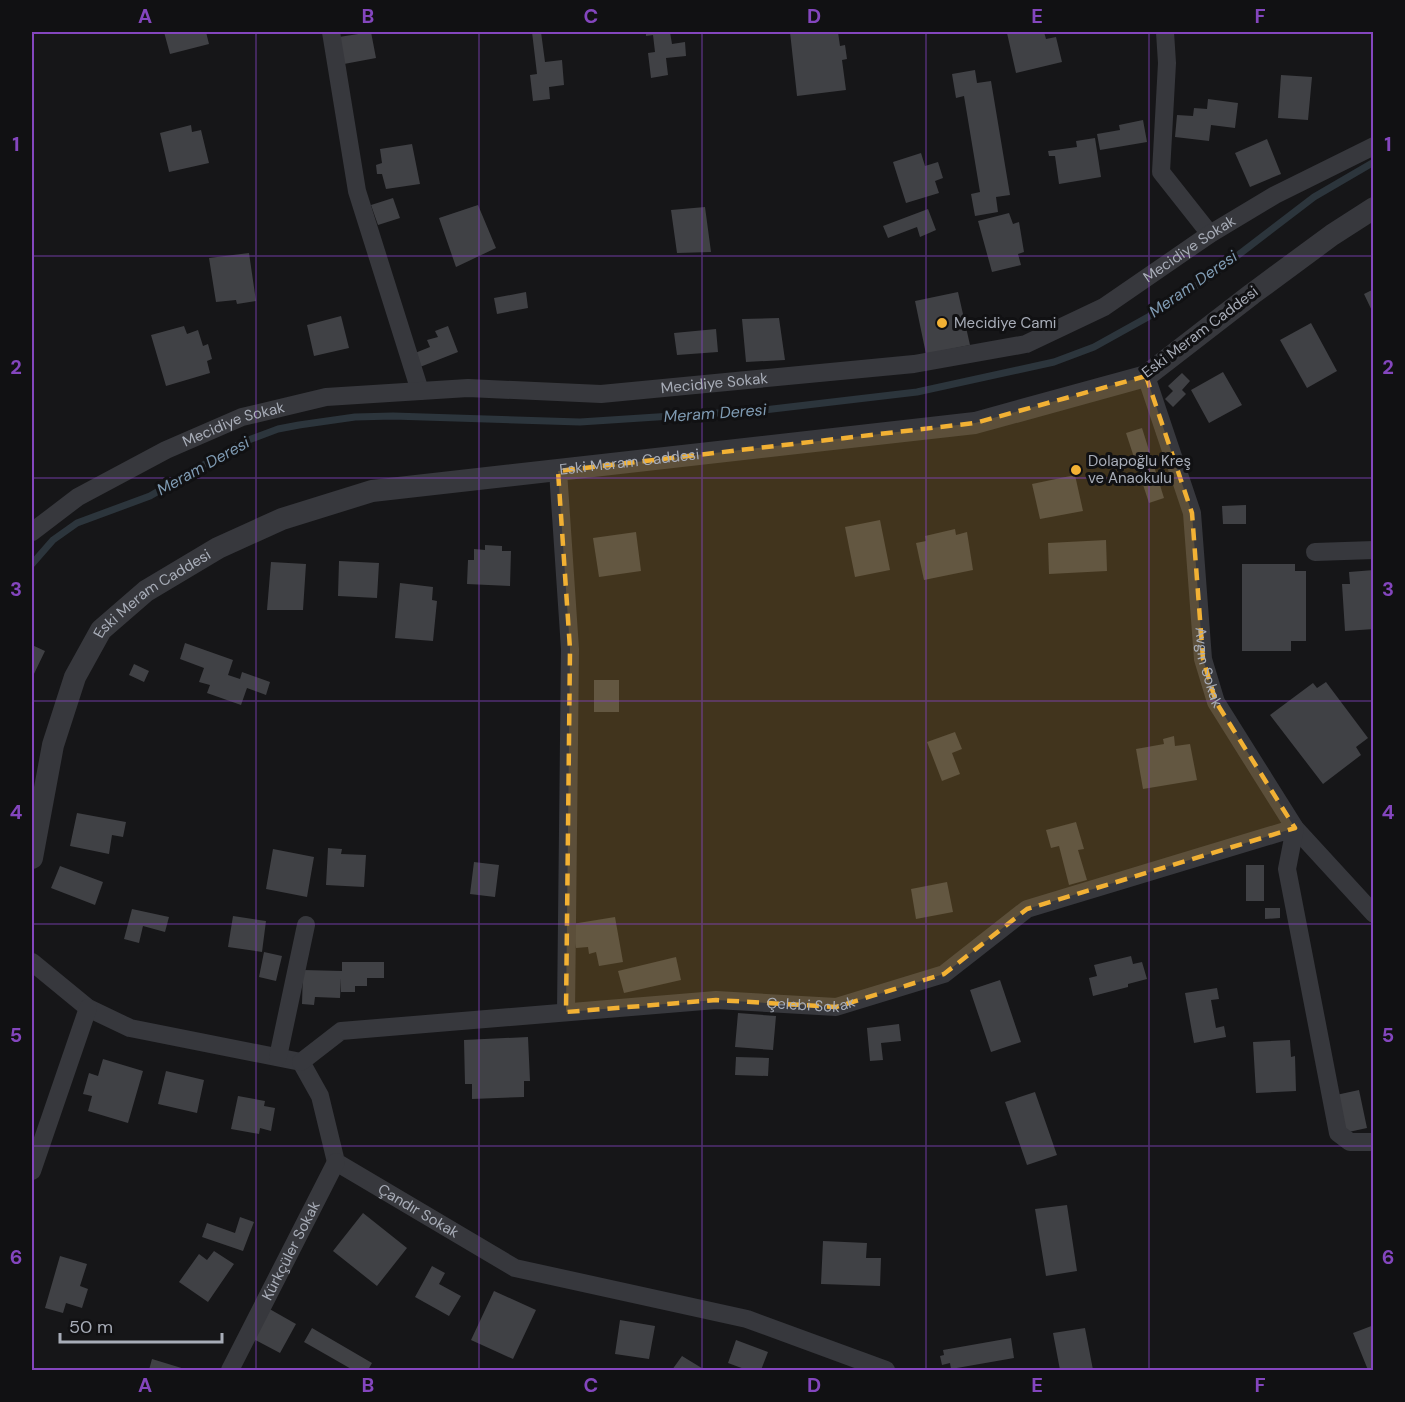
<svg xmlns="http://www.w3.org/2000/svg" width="1405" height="1402" font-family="'DM Sans',sans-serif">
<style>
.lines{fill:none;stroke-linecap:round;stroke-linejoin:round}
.stream{stroke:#2c353c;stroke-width:7}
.building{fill:#404145}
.minor{stroke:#37383d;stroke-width:18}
.tertiary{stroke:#37383d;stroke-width:22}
.marked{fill:#f2b134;fill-opacity:0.2;stroke:#f2b134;stroke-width:4.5;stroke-dasharray:12 8;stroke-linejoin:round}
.grid{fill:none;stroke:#8446be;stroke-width:1.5;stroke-opacity:0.55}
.poi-dot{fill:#f2b134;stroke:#111113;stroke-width:2}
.labels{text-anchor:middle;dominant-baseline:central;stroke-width:6;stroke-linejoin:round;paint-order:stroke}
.street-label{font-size:15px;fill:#a8adb8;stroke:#111113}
.poi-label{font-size:15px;fill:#a8adb8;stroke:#111113;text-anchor:start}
.water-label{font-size:16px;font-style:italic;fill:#7f9bb3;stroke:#111113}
.neatline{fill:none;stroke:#8446be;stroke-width:2}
.grid-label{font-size:20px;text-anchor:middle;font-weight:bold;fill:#8446be}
</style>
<rect width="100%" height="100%" fill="#161618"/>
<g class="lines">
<path class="stream" d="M32 564 53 540 77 523 150 496 243 442 278 429 299 425 355 417 393 416 580 422 764 410 917 392 1054 362 1094 347 1157 312 1216 272 1314 197 1374 162"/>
</g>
<path class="building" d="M164 32H206L209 44 170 54Z
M371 32 376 58 344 64 339 37Z
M532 32H541L545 62 562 60 564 85 549 87 550 99 533 101 530 75 537 74Z
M646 32H670L672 44 685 42 686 56 666 58 668 75 651 78 648 53 655 52 653 35 646 36Z
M790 32H838L840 46 845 45 847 59 842 60 846 90 797 96Z
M1014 32H1044L1046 39 1056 37 1062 62 1016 73 1007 33Z
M975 70 977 83 991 81 1010 195 996 197 998 212 975 216 971 194 980 192 964 96 956 98 952 74Z
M1281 75 1312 77 1308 120 1278 118Z
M1208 99 1238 103 1235 128 1211 125 1209 141 1175 137 1177 115 1193 116 1194 108 1207 109Z
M1143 120 1147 142 1100 150 1097 134 1120 130 1119 125Z
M191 125 192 132 201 130 209 163 169 172 160 133Z
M1095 138 1101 177 1059 184 1055 156H1049L1048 151 1077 147 1076 141Z
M1267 139 1281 174 1250 187 1235 153Z
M412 144 420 184 386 189 382 174H377L376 165 382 163 380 149Z
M921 153 925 166 938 162 943 178 935 181 939 193 906 203 893 162Z
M393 198 400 218 378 225 371 205Z
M478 205 496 248 456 267 439 218Z
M705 207 711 252 677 253 671 210Z
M928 209 936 230 920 237 917 227 888 238 883 226Z
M1009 213 1013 224 1019 222 1024 252 1018 254 1021 265 992 272 978 221Z
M249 253 256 301 237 304 236 300 216 302 209 258Z
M1374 289V320L1371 314 1373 313 1364 294Z
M526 292 528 308 497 314 494 298Z
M958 292 970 345 926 354 915 301Z
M341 316 349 348 314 356 307 325Z
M779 318 785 360 746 362 742 319Z
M1311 323 1337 371 1307 388 1280 340Z
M184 326 187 334 198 330 203 346 208 344 212 359 207 361 210 373 166 386 151 335Z
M448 326 458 352 420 367 415 353 430 347 427 340 438 337 435 331Z
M716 329 718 352 677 355 674 333Z
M1223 372 1242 405 1209 423 1191 390Z
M1182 373 1190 381 1182 390 1186 394 1173 407 1165 399 1173 391 1168 386Z
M1142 428 1164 498 1149 503 1126 433Z
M1075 475 1083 511 1040 519 1032 484Z
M1246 505V524H1223L1222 506Z
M880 520 890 570 855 577 845 527Z
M955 529 956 535 967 532 973 570 924 580 916 543 926 541 925 536Z
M636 532 641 571 599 577 593 538Z
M1106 540 1107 571 1049 574 1048 543Z
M485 545 502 546V551H511L510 586 467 584 468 560H474V549L485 550Z
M339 561 379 563 377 598 338 596Z
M271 562 306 564 303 610H267Z
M1242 564H1295V571H1306V641H1291V651H1242Z
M1374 570V629L1345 631 1342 584H1350L1349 572Z
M400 583 433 587 432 600 437 601 433 641 395 638Z
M185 643 233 660 228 675 240 679 242 672 270 682 266 695 247 688 241 705 207 693 210 685 199 682 204 668 180 659Z
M32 645 45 651 32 678Z
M134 664 149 671 144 682 129 675Z
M594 680H619V712H594Z
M1326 682 1368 738 1356 747 1361 755 1323 784 1270 715 1313 683 1317 688Z
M955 732 962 749 952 753 960 774 942 781 927 742Z
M1174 736 1175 746 1190 744 1197 780 1143 789 1136 749 1164 744 1163 739Z
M77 813 126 822 123 837 112 835 109 854 70 846Z
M1076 822 1084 849 1078 850 1087 880 1069 885 1059 846 1051 848 1046 830Z
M328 848 342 849 341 854 366 855 364 887 326 885Z
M273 849 314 857 307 897 266 889Z
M474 862 499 865 495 897 470 894Z
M1246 865H1264V901H1246Z
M60 866 103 882 95 905 51 888Z
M947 882 953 912 916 919 911 889Z
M1265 908H1280V918L1265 919Z
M132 909 169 917 165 932 143 926 139 943 124 939Z
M233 916 266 921 262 952 228 947Z
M615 917 623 962 599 966 596 952 589 954 588 947 576 948 572 924Z
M264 952 282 956 276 981 259 977Z
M1131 956 1133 964 1142 962 1147 979 1128 984V987L1093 996 1089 978 1097 976 1094 965Z
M676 957 681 980 624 993 618 971Z
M342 962H384V978H367V986H355V992H341V978L340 998 315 997 314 1005 302 1004 303 970 342 971Z
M1000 980 1021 1042 991 1052 970 990Z
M1217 988 1219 999 1211 1000 1216 1028 1224 1026 1226 1037 1194 1043 1185 993Z
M738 1013 776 1016 773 1050 735 1047Z
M899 1024 901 1041 881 1043 883 1060 870 1061 867 1028Z
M528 1037 530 1081H524V1097L472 1099V1084H465L464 1040Z
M1290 1040 1291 1057 1295 1056 1296 1091 1256 1093 1253 1042Z
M736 1057 769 1058 768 1076 735 1075Z
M103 1059 143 1071 128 1123 88 1111 92 1096 83 1094 89 1073 98 1076Z
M166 1071 204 1080 197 1113 158 1104Z
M1359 1090 1367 1128 1344 1133 1336 1095Z
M1035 1092 1057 1155 1027 1165 1005 1102Z
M238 1096 265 1101 264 1106 275 1108 271 1131 260 1128 259 1134 231 1129Z
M1067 1205 1077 1271 1046 1276 1035 1209Z
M363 1213 407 1248 377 1286 333 1251Z
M240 1217 254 1222 243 1251 202 1237 207 1223 235 1233Z
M823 1241 867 1243 866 1258H881L880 1286 821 1284Z
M214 1251 234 1264 208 1302 179 1282 199 1254 207 1260Z
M60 1256 87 1264 80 1286 88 1289 82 1308 66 1303 63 1313 45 1308Z
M432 1266 445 1273 439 1284 461 1296 449 1316 415 1297Z
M494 1291 536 1310 513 1359 471 1340Z
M266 1307 296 1324 280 1353 250 1337Z
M620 1320 655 1326 649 1359 615 1354Z
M1374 1325V1370H1368L1353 1333Z
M312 1328 372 1363 368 1370H353L304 1342Z
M1085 1328 1093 1370H1060L1053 1333Z
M1011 1338 1014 1358 951 1369 950 1363 942 1365 940 1356 944 1355 943 1350Z
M736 1340 768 1352 761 1370H747L728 1363Z
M682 1356 705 1370H672Z
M152 1359 188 1370H149Z"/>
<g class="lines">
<g class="minor">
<path d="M331 32 357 191 420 391"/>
<path d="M1165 32 1167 63 1161 172 1210 234"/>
<path id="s1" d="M1146 376 1192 513 1203 659 1216 702 1295 828 1374 914"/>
<path d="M558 471 570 649 566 1012"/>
<path id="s2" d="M32 532 78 497 166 450 242 417 326 397 468 388 601 394 914 364 1026 344 1104 307 1210 234 1275 195 1374 146"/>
<path d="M1315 552 1374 550"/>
<path id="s3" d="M32 962 88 1008 130 1028 301 1062 320 1096 336 1162 515 1268 747 1319 886 1370"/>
<path d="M278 1057 306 925"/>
<path id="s4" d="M301 1062 341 1031 716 1000 836 1007 944 974 1027 909 1295 828 1287 869 1338 1133 1350 1142H1374"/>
<path d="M32 1171 88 1008"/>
<path id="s5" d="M230 1370 336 1162"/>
</g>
<path class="tertiary" id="s6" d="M32 858 53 745 75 677 101 630 146 591 218 548 282 519 372 491 975 423 1146 376 1252 294 1332 235 1374 208"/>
</g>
<path class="marked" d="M1146 376 1192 513 1203 659 1216 702 1295 828 1027 909 944 974 836 1007 716 1000 566 1012 570 649 558 471 975 423Z"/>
<path class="grid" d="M256 32V1370M479 32V1370M702 32V1370M926 32V1370M1149 32V1370M32 256H1374M32 478H1374M32 701H1374M32 924H1374M32 1146H1374"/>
<g class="poi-dot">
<circle cx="942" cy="323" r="6"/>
<circle cx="1076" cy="470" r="6"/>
</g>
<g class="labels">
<g class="street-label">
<text stroke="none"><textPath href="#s2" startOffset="1220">Mecidiye Sokak</textPath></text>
<text transform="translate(1200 332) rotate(-37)">Eski Meram Caddesi</text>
<text stroke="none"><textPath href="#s2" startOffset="716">Mecidiye Sokak</textPath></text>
<text stroke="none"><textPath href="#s2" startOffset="230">Mecidiye Sokak</textPath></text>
<text stroke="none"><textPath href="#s6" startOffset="807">Eski Meram Caddesi</textPath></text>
<text stroke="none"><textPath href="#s6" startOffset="303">Eski Meram Caddesi</textPath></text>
<text stroke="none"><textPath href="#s1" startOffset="300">Avgın Sokak</textPath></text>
<text stroke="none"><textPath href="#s4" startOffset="522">Çelebi Sokak</textPath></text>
<text stroke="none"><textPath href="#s3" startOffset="496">Çandır Sokak</textPath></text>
<text stroke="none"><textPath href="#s5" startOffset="134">Kürkçüler Sokak</textPath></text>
</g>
<g class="poi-label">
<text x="954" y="323">Mecidiye Cami</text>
<text x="1088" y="461">Dolapoğlu Kreş<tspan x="1088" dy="17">ve Anaokulu</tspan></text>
</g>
<g class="water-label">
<text transform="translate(1193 284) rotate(-35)">Meram Deresi</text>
<text transform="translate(715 413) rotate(-4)">Meram Deresi</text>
<text transform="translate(203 466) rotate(-29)">Meram Deresi</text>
</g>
</g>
<rect width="1405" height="1402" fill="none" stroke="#111113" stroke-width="66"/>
<path d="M60 1333v9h162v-9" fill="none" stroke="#a8adb8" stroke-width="3"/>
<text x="69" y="1333" font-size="18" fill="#a8adb8" stroke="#111113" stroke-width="4.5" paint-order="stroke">50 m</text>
<rect x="33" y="33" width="1339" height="1336" class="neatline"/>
<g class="grid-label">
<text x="145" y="23">A</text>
<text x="368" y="23">B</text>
<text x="591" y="23">C</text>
<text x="814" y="23">D</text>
<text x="1037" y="23">E</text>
<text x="1260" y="23">F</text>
<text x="16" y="151">1</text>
<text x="1388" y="151">1</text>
<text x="16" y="374">2</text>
<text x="1388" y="374">2</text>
<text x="16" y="596">3</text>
<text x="1388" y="596">3</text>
<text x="16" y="819">4</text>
<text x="1388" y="819">4</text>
<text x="16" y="1042">5</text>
<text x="1388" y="1042">5</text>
<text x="16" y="1264">6</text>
<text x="1388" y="1264">6</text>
<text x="145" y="1392">A</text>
<text x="368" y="1392">B</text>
<text x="591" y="1392">C</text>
<text x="814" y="1392">D</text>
<text x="1037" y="1392">E</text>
<text x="1260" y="1392">F</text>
</g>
</svg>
